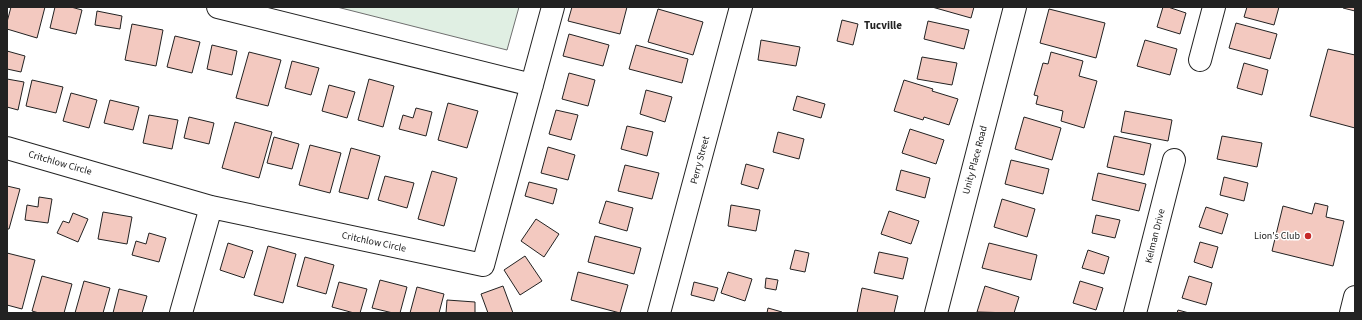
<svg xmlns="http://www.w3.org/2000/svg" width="1362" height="320" font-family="'Source Sans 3',sans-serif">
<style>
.green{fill:#e0efe3;stroke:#6f6f6f}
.building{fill:#f3c9c0;stroke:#222}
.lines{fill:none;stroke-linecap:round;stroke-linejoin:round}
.minor-casing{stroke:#222;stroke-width:24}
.minor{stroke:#fff;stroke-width:22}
.poi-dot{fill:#c62828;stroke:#fff;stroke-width:1.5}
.labels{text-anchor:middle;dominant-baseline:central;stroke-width:3;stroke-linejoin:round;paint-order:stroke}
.street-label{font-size:10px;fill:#222;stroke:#fff}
.poi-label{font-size:10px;fill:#222;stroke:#fff;text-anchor:end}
.neighbourhood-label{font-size:11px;font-weight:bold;fill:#222;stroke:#fff}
</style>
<rect width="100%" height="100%" fill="#fff"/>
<path class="green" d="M337 7H519L507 50Z"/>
<path class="building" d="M11 7H45L37 38 7 29V22Z
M55 7H71L82 10 76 34 50 28Z
M572 7H627L620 34 568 21Z
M932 7H974L971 18Z
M1163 7H1168L1186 13 1180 34 1157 27Z
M1247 7H1279L1274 25 1244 17Z
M1343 7H1355V11L1343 8Z
M658 9 703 22 693 55 648 42Z
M1049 9 1105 23 1096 58 1040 43Z
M97 11 122 16 120 29 95 25Z
M842 20 858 24 853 45 837 41Z
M928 21 969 30 964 49 924 39Z
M1236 23 1277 34 1270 59 1229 48Z
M132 24 163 30 156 66 125 60Z
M569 34 609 45 603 66 563 56Z
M175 36 200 42 192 73 167 67Z
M761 40 800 47 796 66 758 60Z
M1145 40 1177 49 1170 75 1137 66Z
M212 45 237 51 232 75 207 69Z
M636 45 688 59 682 83 629 69Z
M1328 49 1355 55V128L1310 116Z
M7 51 25 56 21 72 7 69Z
M249 52 281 60 268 106 236 98Z
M1051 52 1083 61 1079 76 1097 81 1084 128 1061 121 1063 111 1036 104 1038 96 1034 95 1043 63 1048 64Z
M922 57 957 63 952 85 917 79Z
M292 61 319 68 311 95 285 88Z
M1244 63 1268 70 1262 95 1237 88Z
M569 73 595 80 588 106 562 99Z
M7 79 24 82 18 110 7 107Z
M369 79 394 86 383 127 358 120Z
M32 80 63 87 56 113 26 106Z
M904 80 933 89 932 91 958 99 949 125 924 117 923 120 894 111Z
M329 85 355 92 347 118 322 111Z
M646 90 672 97 665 122 640 114Z
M71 93 97 100 89 128 63 121Z
M797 96 825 104 821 118 793 110Z
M110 100 139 107 133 130 104 123Z
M448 103 478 111 467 148 438 140Z
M416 108 432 112 426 136 399 129 403 115 413 118Z
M556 110 578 115 571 140 549 134Z
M1125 111 1172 120 1168 141 1121 132Z
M149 115 178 120 172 149 143 143Z
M189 117 214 123 209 144 184 138Z
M1024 117 1061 128 1052 160 1015 149Z
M235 122 272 132 259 178 222 168Z
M627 126 653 132 647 156 621 149Z
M910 129 944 140 936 164 902 153Z
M778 132 804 139 799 159 773 152Z
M1114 136 1151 144 1144 175 1107 167Z
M1222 136 1262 143 1257 167 1217 159Z
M274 137 299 144 292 169 267 163Z
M310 145 341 153 330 193 299 185Z
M548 147 575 155 568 180 541 173Z
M351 148 380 156 368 199 339 192Z
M1011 160 1049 169 1043 194 1005 184Z
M746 164 764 169 758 189 741 184Z
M625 165 659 173 652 199 618 191Z
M901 170 930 178 925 198 896 190Z
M432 171 457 178 444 226 418 219Z
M1098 173 1146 184 1139 211 1092 200Z
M385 176 414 183 407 208 378 200Z
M1224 177 1248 183 1244 201 1220 195Z
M529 182 557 189 553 204 525 196Z
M7 186 20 189 9 229H7Z
M39 197 52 199 48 223 25 220 27 205 38 207Z
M1002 199 1035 209 1027 237 994 227Z
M606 201 633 208 627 231 599 223Z
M1315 203 1328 206 1326 217 1344 221 1333 266 1272 251 1283 206 1312 214Z
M731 205 760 210 756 231 728 226Z
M1206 207 1228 214 1222 234 1199 227Z
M889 211 919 221 911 244 881 234Z
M103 212 132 217 127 244 98 239Z
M73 213 88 219 78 242 57 233 63 221 69 223Z
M1096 215 1120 220 1115 238 1092 233Z
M536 219 559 234 544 257 521 241Z
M149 233 166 238 159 262 132 255 136 241 146 244Z
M595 236 641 248 634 274 588 262Z
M1200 242 1218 247 1212 268 1194 262Z
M228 243 253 251 244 278 220 270Z
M989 243 1037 255 1031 280 982 268Z
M268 246 296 254 283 303 254 295Z
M795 250 809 253 805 272 790 269Z
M1088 250 1109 257 1104 274 1082 268Z
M879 252 908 258 903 279 874 273Z
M7 253 35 260 22 309 7 305Z
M525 256 542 281 520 295 504 270Z
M305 257 334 265 326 294 297 286Z
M578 272 628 285 620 313 571 300Z
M728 272 752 279 745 301 721 293Z
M42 276 72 284 64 313H39L32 311Z
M1189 276 1212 283 1206 305 1182 298Z
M766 278 778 280 776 290 765 288Z
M380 280 407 287 400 313H393L372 308Z
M84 281 110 288 103 313H75Z
M1080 281 1103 288 1096 310 1073 303Z
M339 282 367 289 360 313H354L332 307Z
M694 282 718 288 714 301 691 295Z
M503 286 513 313H488L481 294Z
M985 286 1019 297 1014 313 977 312Z
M417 287 444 294 439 313H410Z
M862 288 898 296 894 313H857Z
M119 289 147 296 142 313H113Z
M447 300 475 302V313H446Z
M768 308 782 312 781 313H767Z
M1178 310 1189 313H1177Z"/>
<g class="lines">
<defs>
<path id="minor" d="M218 7 532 85
M1200 60 1214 7
M7 148 211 207 483 265 553 7
M181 313 211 207
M659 313 741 7
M936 313 1015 7
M1135 313 1174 160
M1351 313 1355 297"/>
</defs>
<use href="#minor" class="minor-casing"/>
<use href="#minor" class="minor"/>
</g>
<circle class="poi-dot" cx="1308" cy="236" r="4"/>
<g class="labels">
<g class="street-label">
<text transform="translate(700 160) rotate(-75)">Perry Street</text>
<text transform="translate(975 160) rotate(-75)">Unity Place Road</text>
<text transform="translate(60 163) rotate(16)">Critchlow Circle</text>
<text transform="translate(1155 236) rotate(-76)">Kelman Drive</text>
<text transform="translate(374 242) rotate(12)">Critchlow Circle</text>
</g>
<g class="poi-label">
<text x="1300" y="236">Lion's Club</text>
</g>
<g class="neighbourhood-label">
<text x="883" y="25">Tucville</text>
</g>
</g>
<rect width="1362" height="320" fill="none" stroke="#222222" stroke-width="16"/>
</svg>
